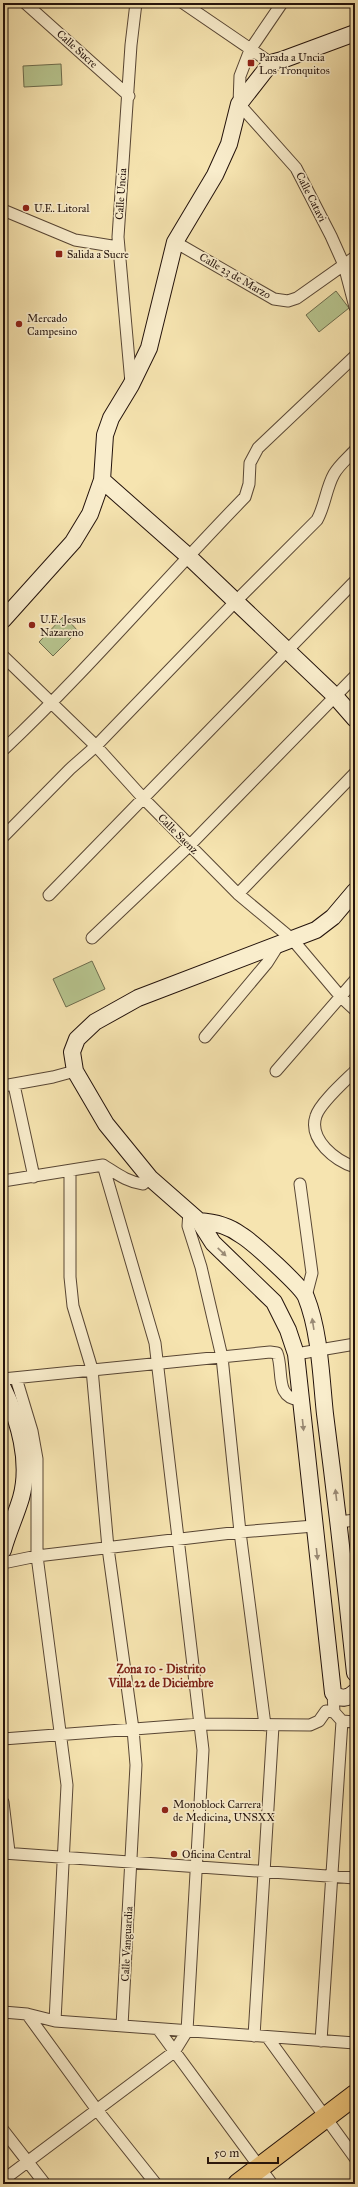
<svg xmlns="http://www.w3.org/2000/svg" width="358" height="2187" font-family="'IM FELL Great Primer',serif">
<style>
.green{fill:#b7c58f;stroke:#6d6c4d}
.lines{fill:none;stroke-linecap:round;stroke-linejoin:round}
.street-casing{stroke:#584634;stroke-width:13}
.secondary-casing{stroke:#23120b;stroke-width:18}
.highway-casing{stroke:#23120b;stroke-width:22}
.street{stroke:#f9edcc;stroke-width:11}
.secondary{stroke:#f9edcc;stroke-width:16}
.highway{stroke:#ebc278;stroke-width:20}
.oneway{fill:#998a75}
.poi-dot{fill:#8f2418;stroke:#f9edcc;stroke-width:1.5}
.labels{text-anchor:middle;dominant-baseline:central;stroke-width:3.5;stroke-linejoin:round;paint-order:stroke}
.street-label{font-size:11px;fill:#23120b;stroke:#f9edcc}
.poi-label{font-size:11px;fill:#23120b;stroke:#f9edcc;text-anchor:start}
.neighbourhood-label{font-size:12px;font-weight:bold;fill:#7a1f14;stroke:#f9edcc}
</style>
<rect width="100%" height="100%" fill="#f6e4b0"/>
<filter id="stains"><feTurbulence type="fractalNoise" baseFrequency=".005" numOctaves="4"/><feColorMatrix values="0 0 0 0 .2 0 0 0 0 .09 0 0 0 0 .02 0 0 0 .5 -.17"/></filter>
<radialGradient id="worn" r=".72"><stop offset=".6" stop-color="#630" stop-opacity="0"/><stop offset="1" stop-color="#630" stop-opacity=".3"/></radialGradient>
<path class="green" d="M61 64 62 85 24 87 23 66Z
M336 291 349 308 319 332 306 315Z
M64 616 78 631 53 656 39 642Z
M92 961 105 989 66 1007 53 979Z"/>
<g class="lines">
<defs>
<path id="street" d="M25 3 129 96
M183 3 271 63
M282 3 250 50 240 76 239 104 296 168 331 236 344 265 355 307
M3 210 75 240 118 247
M175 242 274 299 288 301 297 298 355 257
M131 383 118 237 131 45 136 3
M3 656 96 746 143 798 238 894 292 939 341 997 355 1010
M3 750C88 670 164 580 245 497L249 484 250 463 258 448 355 356
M3 837 70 769 96 746 236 601 317 520C325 506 326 488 334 474 339 465 348 458 355 450
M238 894 355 773
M49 895 355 581
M92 938 190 845 355 676
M205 1037 267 963 279 944
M276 1071 355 980
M355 1071C345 1081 320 1103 316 1116 308 1140 336 1161 355 1167
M14 1085 34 1177
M3 1086 53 1077 75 1071
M70 1171V1277L73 1306 92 1369 108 1548 133 1729 136 1765 122 2026
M3 1181 103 1165C116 1173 127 1182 143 1184L150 1178
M300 1184 312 1273 306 1296
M189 1212 188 1226 201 1267 222 1357 240 1532 265 1725
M296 1354 355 1344
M16 1378 32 1431 37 1459V1556L67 1785 55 2021
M3 1379 270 1352 277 1353C284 1371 274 1398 300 1400
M339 1522 355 1520
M3 1563 37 1556 240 1532 314 1526
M342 1721 355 1722
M3 1739 200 1724 310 1725 319 1721 326 1711 334 1712
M3 1802 9 1852
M3 1853 355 1878
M3 2012 27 2014 55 2021 355 2043
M27 2014 97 2110 156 2184
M158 2029 272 2184
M254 2036 273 1726
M268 2038 355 2158
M321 2041 342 1721 334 1712 333 1693
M3 2130 45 2184
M3 2180 174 2052 187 2031 203 1750 155 1343 103 1165"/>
<path id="secondary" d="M102 480 188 556 334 695 355 719
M3 620 73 542 90 514 102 480 105 435 111 418 131 385 149 348 175 242 215 175 229 144 239 104 271 63 282 60 355 33
M355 891 333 917 316 930 138 998 95 1022 77 1039 72 1052 75 1071 106 1124 150 1178 199 1221 213 1243 274 1302 288 1330 296 1354 333 1693C340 1700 348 1699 355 1692
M199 1221C214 1222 229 1226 241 1235 253 1242 302 1287 306 1297 320 1332 321 1377 325 1414 336 1500 346 1586 355 1673
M3 1388C19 1420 31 1462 21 1498 16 1515 8 1532 3 1550"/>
<path id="highway" d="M238 2184 355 2095"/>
</defs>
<use href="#street" class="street-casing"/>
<use href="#secondary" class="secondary-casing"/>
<use href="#highway" class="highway-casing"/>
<use href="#street" class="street"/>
<use href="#secondary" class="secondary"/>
<use href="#highway" class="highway"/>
</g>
<defs><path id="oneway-solid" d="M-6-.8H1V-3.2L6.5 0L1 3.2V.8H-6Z"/></defs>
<g class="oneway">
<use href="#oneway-solid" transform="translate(222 1252) rotate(44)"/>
<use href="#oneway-solid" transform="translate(313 1324) rotate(-99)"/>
<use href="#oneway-solid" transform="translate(303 1425) rotate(84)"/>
<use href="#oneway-solid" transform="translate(336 1495) rotate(-97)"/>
<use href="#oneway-solid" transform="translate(317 1554) rotate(84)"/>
</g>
<g class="poi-dot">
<rect x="247" y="59" width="8" height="8" rx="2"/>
<circle cx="26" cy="208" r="4"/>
<rect x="55" y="250" width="8" height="8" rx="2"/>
<circle cx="19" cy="324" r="4"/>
<circle cx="32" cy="625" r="4"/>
<circle cx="165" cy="1810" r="4"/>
<circle cx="174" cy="1854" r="4"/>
</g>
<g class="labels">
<g class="street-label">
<text transform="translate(77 49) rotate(42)">Calle Sucre</text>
<text transform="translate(121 194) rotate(-86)">Calle Uncia</text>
<text transform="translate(311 197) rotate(63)">Calle Catavi</text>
<text transform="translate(235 276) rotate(30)">Calle 23 de Marzo</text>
<text transform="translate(178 834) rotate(45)">Calle Saenz</text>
<text transform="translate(127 1944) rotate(-87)">Calle Vanguardia</text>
</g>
<g class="poi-label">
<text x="259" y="57">Parada a Uncia<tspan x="259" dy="13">Los Tronquitos</tspan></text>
<text x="34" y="208">U.E. Litoral</text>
<text x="67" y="254">Salida a Sucre</text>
<text x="27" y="318">Mercado<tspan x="27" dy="13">Campesino</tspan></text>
<text x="40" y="619">U.E. Jesus<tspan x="40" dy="13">Nazareno</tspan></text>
<text x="173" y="1804">Monoblock Carrera<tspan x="173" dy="13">de Medicina, UNSXX</tspan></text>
<text x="182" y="1854">Oficina Central</text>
</g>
<g class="neighbourhood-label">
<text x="161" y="1669">Zona 10 - Distrito<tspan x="161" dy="14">Villa 22 de Diciembre</tspan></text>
</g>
</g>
<rect width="358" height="2187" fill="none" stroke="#f6e4b0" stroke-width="16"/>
<rect x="4" y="4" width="350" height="2179" fill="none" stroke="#23120b" stroke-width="2"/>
<rect x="8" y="8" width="342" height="2171" fill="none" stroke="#23120b"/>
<path d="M208 2157v6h70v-6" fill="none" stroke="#23120b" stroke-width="2"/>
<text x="214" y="2157" font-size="12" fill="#23120b" stroke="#f9edcc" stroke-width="3" paint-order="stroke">50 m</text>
<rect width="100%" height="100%" filter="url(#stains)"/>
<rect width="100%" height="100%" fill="url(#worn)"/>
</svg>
